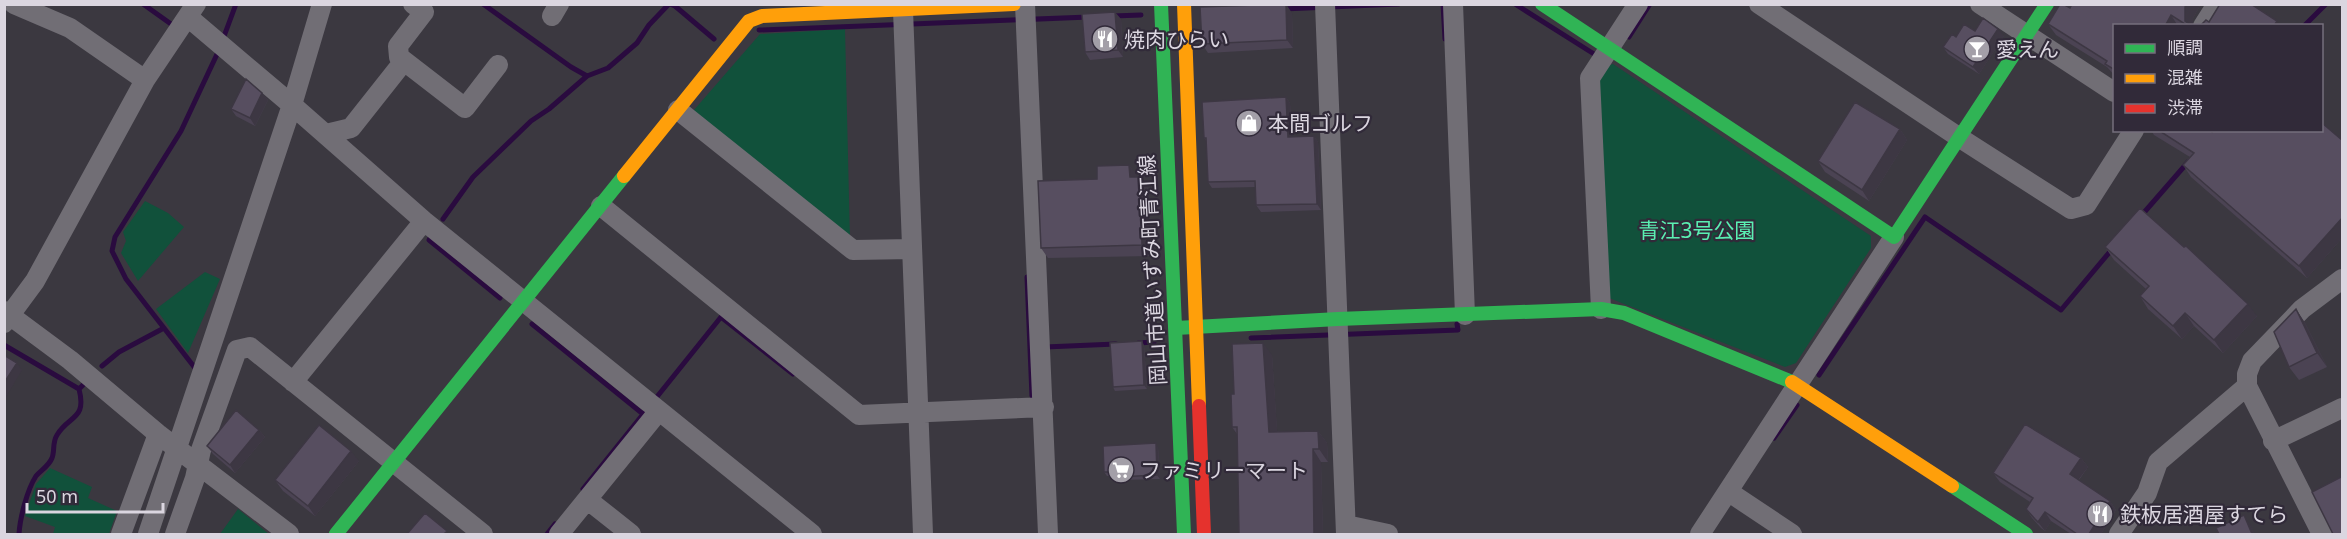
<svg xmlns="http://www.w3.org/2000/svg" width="2347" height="539" font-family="'Noto Sans','Noto Sans JP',sans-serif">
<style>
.green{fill:#11513b}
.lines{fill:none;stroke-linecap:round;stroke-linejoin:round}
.stream{stroke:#2a0b3f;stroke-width:5}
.street{stroke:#716e75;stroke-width:20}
.fast{stroke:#30b455;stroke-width:14}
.slow{stroke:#ff9f0a;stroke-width:14}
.jam{stroke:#e5322d;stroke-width:14}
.wall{fill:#4b4353}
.shaded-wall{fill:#3d3743}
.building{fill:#574e60;stroke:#3d3743;stroke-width:1.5}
.labels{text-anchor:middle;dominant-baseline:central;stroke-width:4.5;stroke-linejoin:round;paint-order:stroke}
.poi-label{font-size:21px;fill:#dbd6e0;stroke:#312a39;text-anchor:start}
.park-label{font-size:21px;fill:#5aefb2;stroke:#312a39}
.street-label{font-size:21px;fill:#dbd6e0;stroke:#312a39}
</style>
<rect width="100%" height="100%" fill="#3b3840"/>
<path class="green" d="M845 29 850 241 696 117 694 110 760 34Z
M1613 64 1871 236V248L1796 363 1785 367 1609 298 1596 80 1604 67Z
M145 201 168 213 184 227 138 281 121 253 126 241 123 232Z
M205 272 220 279 188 353 156 309Z
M50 468 92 487 88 498 117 511 109 534H53L55 527 25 516 36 484Z
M238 509 269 534H220Z"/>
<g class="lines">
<path class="stream" d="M143 4 171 24
M483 4 571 67 587 76
M670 4 675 6 714 39
M1443 4 1445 39
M1515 4 1594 54
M1283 9 1399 4
M1113 16 1141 15
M2304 26 2326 4
M759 30 1089 17
M1629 37 1650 4
M223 39 236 4
M2141 216 2188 162
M443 219 473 177 531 121 549 109 587 76 608 68 637 43 649 25 669 4
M430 238 429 240 500 298
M1027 277 1032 396
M532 324 643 414
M1251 338 1458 330 1457 324
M1138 343 1154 342
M4 345 79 389 83 385
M1045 347 1116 344
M102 366 119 352 164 328
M195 368 126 279 112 251 115 237 181 131 219 50
M1819 375 1925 217 2061 310 2113 248
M1774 438 1797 405
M583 489 721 317 793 374
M19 534C20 518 27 490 36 476 41 470 49 466 52 458 55 451 52 443 57 435 69 415 87 420 79 389
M547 534 555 524"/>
<path class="street" d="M14 4 70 28 145 80
M413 4 424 12 398 46 399 57 465 108 498 65
M1025 4 1048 534
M1325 4 1346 534
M1453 4 1465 315
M1759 4 1960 138 2071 209 2086 205 2134 130
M1980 4 2114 92
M903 10 923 534
M552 16 559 4
M188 17 292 105 424 221 812 534
M2203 26 2217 4
M678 110 853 250 912 249
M326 134 351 128 404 61
M601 206 859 415 1044 407
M1601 309 1590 78 1638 4
M4 311 70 360 158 434 289 534
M4 323 35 281 145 80 196 4
M293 382 424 221
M2273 441 2342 408
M1729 492 1792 534
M588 500 631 534
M1346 525 1388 534
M121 534 158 434
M148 534 292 105 322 4
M175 534 195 478 201 450 237 350 250 347 483 534
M559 534 658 412
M1700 534 1894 237
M2119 534 2147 493 2158 462 2247 386
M2322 534 2247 386V374L2252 361 2302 309 2342 279"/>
<path class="fast" d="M1161 4 1184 534
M1542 4 1894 237 2047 4
M1176 328 1338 319 1601 309 1624 313 1792 382
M1952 486 2026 534
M336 534 624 176"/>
<path class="slow" d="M1184 4 1199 406
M624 176 749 21 762 16 1014 4
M1792 382 1952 486"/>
<path class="jam" d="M1199 406 1204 534"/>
</g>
<path class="wall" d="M2072 4H2201L2193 18V26H2115V76L2107 67 2056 35 2048 24 2070 8Z
M1292 13 1293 48 1208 53 1202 44Z
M1121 19 1123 57 1090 60 1085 52Z
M1975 31 2004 36 1979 74 1948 54 1943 47 1956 37Z
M262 93 268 100 255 126 236 116 231 109Z
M1286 97 1290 103 1292 137 1314 136 1318 142 1321 210 1261 212 1256 205V187L1212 188 1208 182 1207 142 1204 138Z
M1900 129 1907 140 1869 201 1825 172 1818 161Z
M2151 130H2210L2212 132 2343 141V237L2307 278 2191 177 2183 165 2190 157 2154 135Z
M1129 165 1137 177H1140L1148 187 1150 256 1048 258 1041 248 1097 179Z
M2105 247 2257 316 2223 353 2194 326 2182 339 2148 309 2140 296 2146 289 2114 260Z
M2296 309 2305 323 2327 367 2299 380 2289 367Z
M1144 345 1147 389 1115 391 1113 387Z
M1272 355 1277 431H1318L1327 443 1328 462H1321L1323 534H1239L1237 434 1232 427 1234 394Z
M259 430 265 437 235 473 213 454 207 446Z
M1158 447 1160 479 1120 480 1117 476H1107L1104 472Z
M2081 458 2088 467 2079 480 2110 501 2116 510 2101 534H2071L2051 521 2045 531 2041 528 2032 518 2026 509 2030 502 2000 482 1993 473Z
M359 461 315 516 283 491 275 480Z"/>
<path class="shaded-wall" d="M1286 4 1292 13 1293 48 1287 40Z
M2186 4H2201L2193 18V26L2185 21V7Z
M1115 12 1121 19 1123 57 1118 50Z
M2171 15 2178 26H2165Z
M2277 21 2281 26H2274Z
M1998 29 2004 36 1979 74 1973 67Z
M262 93 268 100 255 126 250 118Z
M1286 97 1290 103 1293 143 1288 137Z
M1900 129 1907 140 1869 201 1862 190Z
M1314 136 1318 142 1321 210 1317 204Z
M1129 165 1137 176V187L1130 177Z
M1140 177 1148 187 1150 256 1142 245Z
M2343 217V237L2307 278 2299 266Z
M2248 304 2257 316 2223 353 2214 340Z
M2296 309 2305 323 2327 367 2317 353Z
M2185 313 2194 326 2182 339 2173 326Z
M1142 341 1144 345 1147 389 1144 385Z
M1263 343 1272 355 1278 444 1269 432Z
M17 363 22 370 6 397 4 395V383Z
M259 430 265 437 235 473 230 465Z
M1318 431 1327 443 1328 462 1319 449Z
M1156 443 1158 447 1160 479 1157 475Z
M1313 449 1321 462 1323 534H1314Z
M351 451 359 461 315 516 308 506Z
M2081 458 2088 467 2076 483 2070 474Z
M2110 501 2116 510 2101 534H2089Z
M2045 512 2051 521 2045 531 2038 522Z
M2244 515 2251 526 2255 534H2252Z"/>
<path class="building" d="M1286 4 1287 40 1202 44 1200 7Z
M2060 4H2063L2070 8 2072 4H2186L2185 7V21L2192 26H2188L2171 15 2165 26H2115V70L2105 64 2107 61 2048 24Z
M2220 4H2251L2277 21 2274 26H2200L2206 20 2209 22Z
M1115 12 1118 50 1085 52 1082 14Z
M1983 18 1998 29 1973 67 1943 47 1952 34 1956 37 1964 24 1975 31Z
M246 79 262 93 250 118 231 109Z
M1286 97 1288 137 1314 136 1317 204 1256 205 1255 181 1208 182 1206 138H1204L1202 102Z
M1855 102 1900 129 1862 190 1818 161Z
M2322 123 2343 141V217L2299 266 2183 165 2194 153 2158 130H2210L2212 132 2213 130H2322Z
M1129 165 1130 177H1140L1142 245 1041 248 1038 181 1097 179V166Z
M2140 208 2184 247 2186 246 2248 304 2214 340 2185 313 2173 326 2140 296 2149 286 2105 247Z
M2296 309 2317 353 2289 367 2274 332Z
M1142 341 1144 385 1113 387 1110 343Z
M1263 343 1269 432 1318 431 1319 449H1313L1314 534H1239L1237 427H1232L1231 394H1234L1232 344Z
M4 355 17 363 4 383Z
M236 410 259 430 230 465 207 446Z
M2025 424 2081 458 2070 474 2110 501 2089 534H2077L2045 512 2038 522 2035 519 2026 509 2033 498 1993 473Z
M319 425 351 451 308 506 275 480Z
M1156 443 1157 475 1118 477 1117 472H1104L1103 446Z
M2343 476V534H2333L2312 492Z
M425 513 447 531 444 534H407Z
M2244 515 2252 534H2219L2216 528Z"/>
<defs>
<symbol id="restaurant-disc" viewBox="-11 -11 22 22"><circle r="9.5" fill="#a39fa8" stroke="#312a39"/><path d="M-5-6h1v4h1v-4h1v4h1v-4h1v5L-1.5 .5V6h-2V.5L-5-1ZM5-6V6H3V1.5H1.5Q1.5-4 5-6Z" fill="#fff"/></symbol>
<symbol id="bar-disc" viewBox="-11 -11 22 22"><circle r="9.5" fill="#a39fa8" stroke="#312a39"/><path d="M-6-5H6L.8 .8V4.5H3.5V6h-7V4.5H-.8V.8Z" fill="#fff"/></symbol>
<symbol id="shop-disc" viewBox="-11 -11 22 22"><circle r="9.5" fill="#a39fa8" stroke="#312a39"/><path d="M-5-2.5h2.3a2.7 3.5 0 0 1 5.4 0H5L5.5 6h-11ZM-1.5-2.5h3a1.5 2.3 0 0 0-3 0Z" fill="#fff"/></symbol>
<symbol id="supermarket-disc" viewBox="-11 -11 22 22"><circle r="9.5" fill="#a39fa8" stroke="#312a39"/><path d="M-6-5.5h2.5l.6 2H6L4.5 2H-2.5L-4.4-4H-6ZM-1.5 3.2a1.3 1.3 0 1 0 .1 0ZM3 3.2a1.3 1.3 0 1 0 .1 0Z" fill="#fff"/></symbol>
</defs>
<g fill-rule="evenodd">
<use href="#restaurant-disc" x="1090" y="24" width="30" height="30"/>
<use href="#bar-disc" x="1962" y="34" width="30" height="30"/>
<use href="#shop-disc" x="1234" y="108" width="30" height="30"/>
<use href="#supermarket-disc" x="1106" y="455" width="30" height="30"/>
<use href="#restaurant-disc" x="2085" y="499" width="30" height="30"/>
</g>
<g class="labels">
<g class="poi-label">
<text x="1124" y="39">焼肉ひらい</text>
<text x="1996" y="49">愛えん</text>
<text x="1268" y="123">本間ゴルフ</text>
<text x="1140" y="470">ファミリーマート</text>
<text x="2120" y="514">鉄板居酒屋すてら</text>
</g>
<g class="park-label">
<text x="1697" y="230">青江3号公園</text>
</g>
<g class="street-label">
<text transform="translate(1152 270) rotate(-93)">岡山市道いずみ町青江線</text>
</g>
</g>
<rect width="2347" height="539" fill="none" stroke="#dbd6e0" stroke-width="12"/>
<rect x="2113" y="24" width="210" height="108" fill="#312a39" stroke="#756f7c" stroke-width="1.5"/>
<rect x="2125" y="44" width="30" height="9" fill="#30b455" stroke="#756f7c" stroke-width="1.5"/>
<text x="2167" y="54" font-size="18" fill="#dbd6e0">順調</text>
<rect x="2125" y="74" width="30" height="9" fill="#ff9f0a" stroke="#756f7c" stroke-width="1.5"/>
<text x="2167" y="84" font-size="18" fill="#dbd6e0">混雑</text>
<rect x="2125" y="104" width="30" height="9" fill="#e5322d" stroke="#756f7c" stroke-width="1.5"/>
<text x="2167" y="114" font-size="18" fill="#dbd6e0">渋滞</text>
<path d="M27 503v9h136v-9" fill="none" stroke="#dbd6e0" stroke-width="3"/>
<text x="36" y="503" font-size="18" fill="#dbd6e0" stroke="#312a39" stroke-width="4.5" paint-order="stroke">50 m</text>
</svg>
